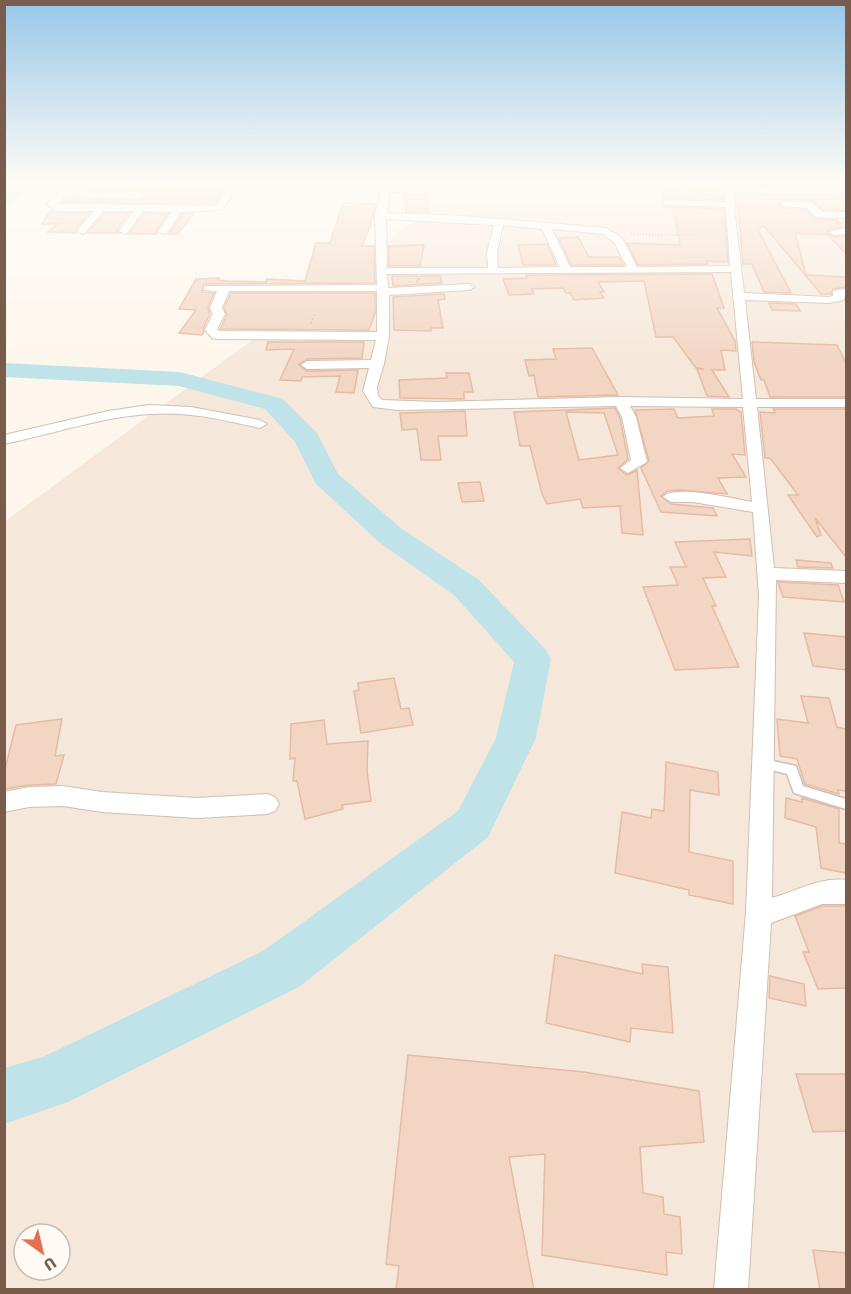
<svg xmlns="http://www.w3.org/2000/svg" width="851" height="1294" font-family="'Fira Sans',sans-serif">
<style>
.residential{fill:#f5e8da;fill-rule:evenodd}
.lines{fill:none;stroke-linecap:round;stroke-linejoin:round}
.river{fill:#bfe3e8;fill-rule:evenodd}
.building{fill:#f3d5c3;stroke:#e6bba3;stroke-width:1.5;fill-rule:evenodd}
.service-casing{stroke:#d1beb0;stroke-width:3}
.minor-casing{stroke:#d1beb0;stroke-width:2}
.path-far1{stroke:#d9b8a5;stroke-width:1.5;stroke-dasharray:1 2;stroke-linecap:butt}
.path{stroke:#d9b8a5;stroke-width:2;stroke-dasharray:1 3;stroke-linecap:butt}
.service{fill:#fff;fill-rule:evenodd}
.minor{fill:#fff;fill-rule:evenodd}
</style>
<rect width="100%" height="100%" fill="#fdf6ec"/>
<path class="residential" d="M468 182H548L846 208V1289H5L4 522ZM24 1234H60V1270H24Z"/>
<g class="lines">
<path class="river" d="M13 182H31L10 203 4 204V190Z
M4 363 180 372 283 399 317 433 338 474 402 529 478 579 546 650 551 659 536 738 488 837 299 987 68 1102 4 1124V1068L43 1057 263 951 458 811 496 738 514 662 454 595 380 543 316 484 295 442 265 409 179 386 4 377Z"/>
</g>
<path class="building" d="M680 182H725L724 200 663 198 661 189 684 190Z
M737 182 842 183 843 185 737 184Z
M112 185 121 188 225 189 215 204 62 202 66 198 140 200 146 195 140 190 91 189 94 186Z
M404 194H427L429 212H406Z
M737 194 846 195V210H823L813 201 786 199 779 204 783 208 806 210 816 219 837 220 840 223H837L841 227 828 230 827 233 834 237 846 236V254L828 235 795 233 806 275 846 277V287L833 289 831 294H821L764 226 758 230 791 293 764 292 752 264H743Z
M343 203 376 204 373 218 362 246H374L375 283 204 284 202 292 214 293 208 307 210 314 203 329 204 332 202 335 179 333 196 310 179 309 196 279 219 278 218 280 226 281 266 282 267 279 305 281 316 243H330Z
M664 207 724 209 728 262 707 261 708 264 638 265 627 243 680 245 673 208Z
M51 210 60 213H89L75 230 76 233 48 232 57 224H42Z
M104 213H129L117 230 119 233H88Z
M144 213 168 214 156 231 157 234H129Z
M182 214H193L178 234H169Z
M578 237 589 257H619L623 265H571L559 238Z
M547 244 556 265H523L518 245Z
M424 245 420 266H389V246Z
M712 274 724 308H717L735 341 736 351 721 350 725 370H712L729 397 707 396 697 369H704L696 368 673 337H656L644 281 598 282 604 292H600L604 298 574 300 570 293H566L563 288 532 289 534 294 509 295 503 279 527 278 526 275Z
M392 276H418L417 283 421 276H440L442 283 393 286Z
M231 293H375V313L369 330 220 329 227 315 224 308Z
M444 294 445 299 438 300 443 328H431V331L394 330 393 297Z
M769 303 796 304 800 311 772 310Z
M268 342H364L362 358 307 359 299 364 307 371 358 370 354 393 336 392 340 376 302 377 301 381 280 380 294 349 266 350Z
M752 342 837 345 846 363V397H770L764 380H761L754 362Z
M592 348 618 395 538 397 534 375 529 376 525 360 556 359 553 349Z
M446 373H469L473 392H464V399L400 398 399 380 447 378Z
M615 408 620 418 628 459 618 468 627 475 637 470 643 535 622 533 620 506 583 508 580 499 547 504 542 494 530 446H520L514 412ZM566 412 604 413 618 455 579 460Z
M674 409 678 418 714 416 712 409H736L741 412 745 455 732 454 746 477 718 478 727 494 679 490 668 491 661 496 671 504 713 508 717 516 661 512 641 468 649 461 635 410Z
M773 409H846V557L815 518 821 535 817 537 788 495H798L770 458H765L760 412 775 413Z
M465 411 467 436H438L441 460H421L417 429 402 430 400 413Z
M480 482 484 501 462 502 458 483Z
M750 539 752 556 714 552 726 577 703 578 716 606H712L739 667 675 670 643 587 678 585 670 567H686L675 542Z
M796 560 831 563 833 568 798 567Z
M778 582 838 585 844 602 783 597Z
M804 633 846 637V670L813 666Z
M394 678 401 709 409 708 413 725 361 733 354 691 359 690 358 683Z
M801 696 829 698 837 727 846 729V791L838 790 839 794 805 784 797 759 780 756 777 719 808 723Z
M62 719 55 756 64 755 56 784 29 785 4 789V773L16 725Z
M324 720 327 744 368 741 367 771 371 801 342 805 343 809 305 819 297 781H293L295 758 290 759 291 724Z
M666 762 718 772 719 795 690 790 689 852 733 861V904L689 895V890L615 873 622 812 651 818 652 809 664 811Z
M786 798 802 802V798L839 809V843L846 844V873L821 868 816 827 785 818Z
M822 906H846V988L818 989 803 952H809L795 916Z
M555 955 643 974 642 964 668 967 673 1033 631 1028 630 1042 546 1023Z
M770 976 804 984 806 1006 769 998Z
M408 1055 584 1072 699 1091 704 1142 640 1147 643 1193 663 1197 664 1214 680 1217 682 1254 666 1252 667 1275 542 1255 545 1154 509 1157 534 1290H396L399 1266 386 1264Z
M796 1074H846V1131L813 1132Z
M813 1250 846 1253V1290H820Z"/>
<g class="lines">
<defs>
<path id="service" d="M764 759 796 766 803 786 846 799V809L794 793 787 774 760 767 758 764 760 761Z"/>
<path id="minor" d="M67 182H76L70 191 140 192 144 195 140 198 65 196 57 204 214 206H217L226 191 233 193 223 210 181 212 166 234 158 232 172 212 143 211 127 233 124 234 119 231 134 211H103L85 233 82 234 77 231 94 211H60L46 205Z
M238 182V186L235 187 121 186 117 183Z
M383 182H391V186L451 185 455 188 451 191 390 192 387 213 462 216 606 228 622 238 637 267 730 266 726 207 667 205 664 204V200L726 202 727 182H735V186L846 187V193L735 192V215L744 293 829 297 833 296V291L846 289 844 300 829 303 745 300 756 399H846V407H757L774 568 846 571V583L776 580 772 898C798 891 819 877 846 880V904H822L771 923 748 1290H714L746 912 759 596 753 512 693 502H671L663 497C674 484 735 499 752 502L743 407 630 406 636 417 647 462 628 473 620 468 631 460 622 417 616 406 398 410 373 407 363 391 369 368 307 369 301 365 307 361 371 360 376 340 216 339 212 338 205 330 213 314 210 308 217 291 204 290V286L377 285 375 216ZM386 219 494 225 487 253 488 268H387ZM503 225 542 229 560 267 498 268 497 253ZM552 229 603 234 614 242 627 267H570ZM731 272 743 399 620 397 437 402 382 400 378 396 377 387 384 364 389 336V295L469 290 475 287 469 284 388 288 387 274ZM229 291H377V332L219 331 217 329 225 314 222 308Z
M786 201 813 203 822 212H846V218L816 217 807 208 783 206 781 204Z
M846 228V234L834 235 829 232Z
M149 405 191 407 260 420 267 424 260 428C224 420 187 411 150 414 101 417 53 434 4 444V435L108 411Z
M63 786 102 792 197 798 267 794 275 797 279 804 275 811 267 814 197 818 102 812 63 806 29 807 4 812V792L29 787Z"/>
</defs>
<use href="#service" class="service-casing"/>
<use href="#minor" class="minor-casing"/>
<path class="path-far1" d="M631 234 719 236"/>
<path class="path" d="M311 323 315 314"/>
<use href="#service" class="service"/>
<use href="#minor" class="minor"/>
</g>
<linearGradient id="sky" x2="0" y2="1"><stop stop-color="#97c7e8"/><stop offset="0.5" stop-color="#fefbf6"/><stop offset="1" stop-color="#fefbf6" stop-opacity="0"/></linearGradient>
<rect width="851" height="364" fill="url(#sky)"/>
<rect width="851" height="1294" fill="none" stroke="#7a5c4d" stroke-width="12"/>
<g transform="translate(42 1252) rotate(146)"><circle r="28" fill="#fffaf3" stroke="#cabbb1" stroke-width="1.5"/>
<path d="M0-4.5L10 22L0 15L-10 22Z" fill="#e76f51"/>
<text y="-9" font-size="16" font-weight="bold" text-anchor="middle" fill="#7a5c4d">U</text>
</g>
</svg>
